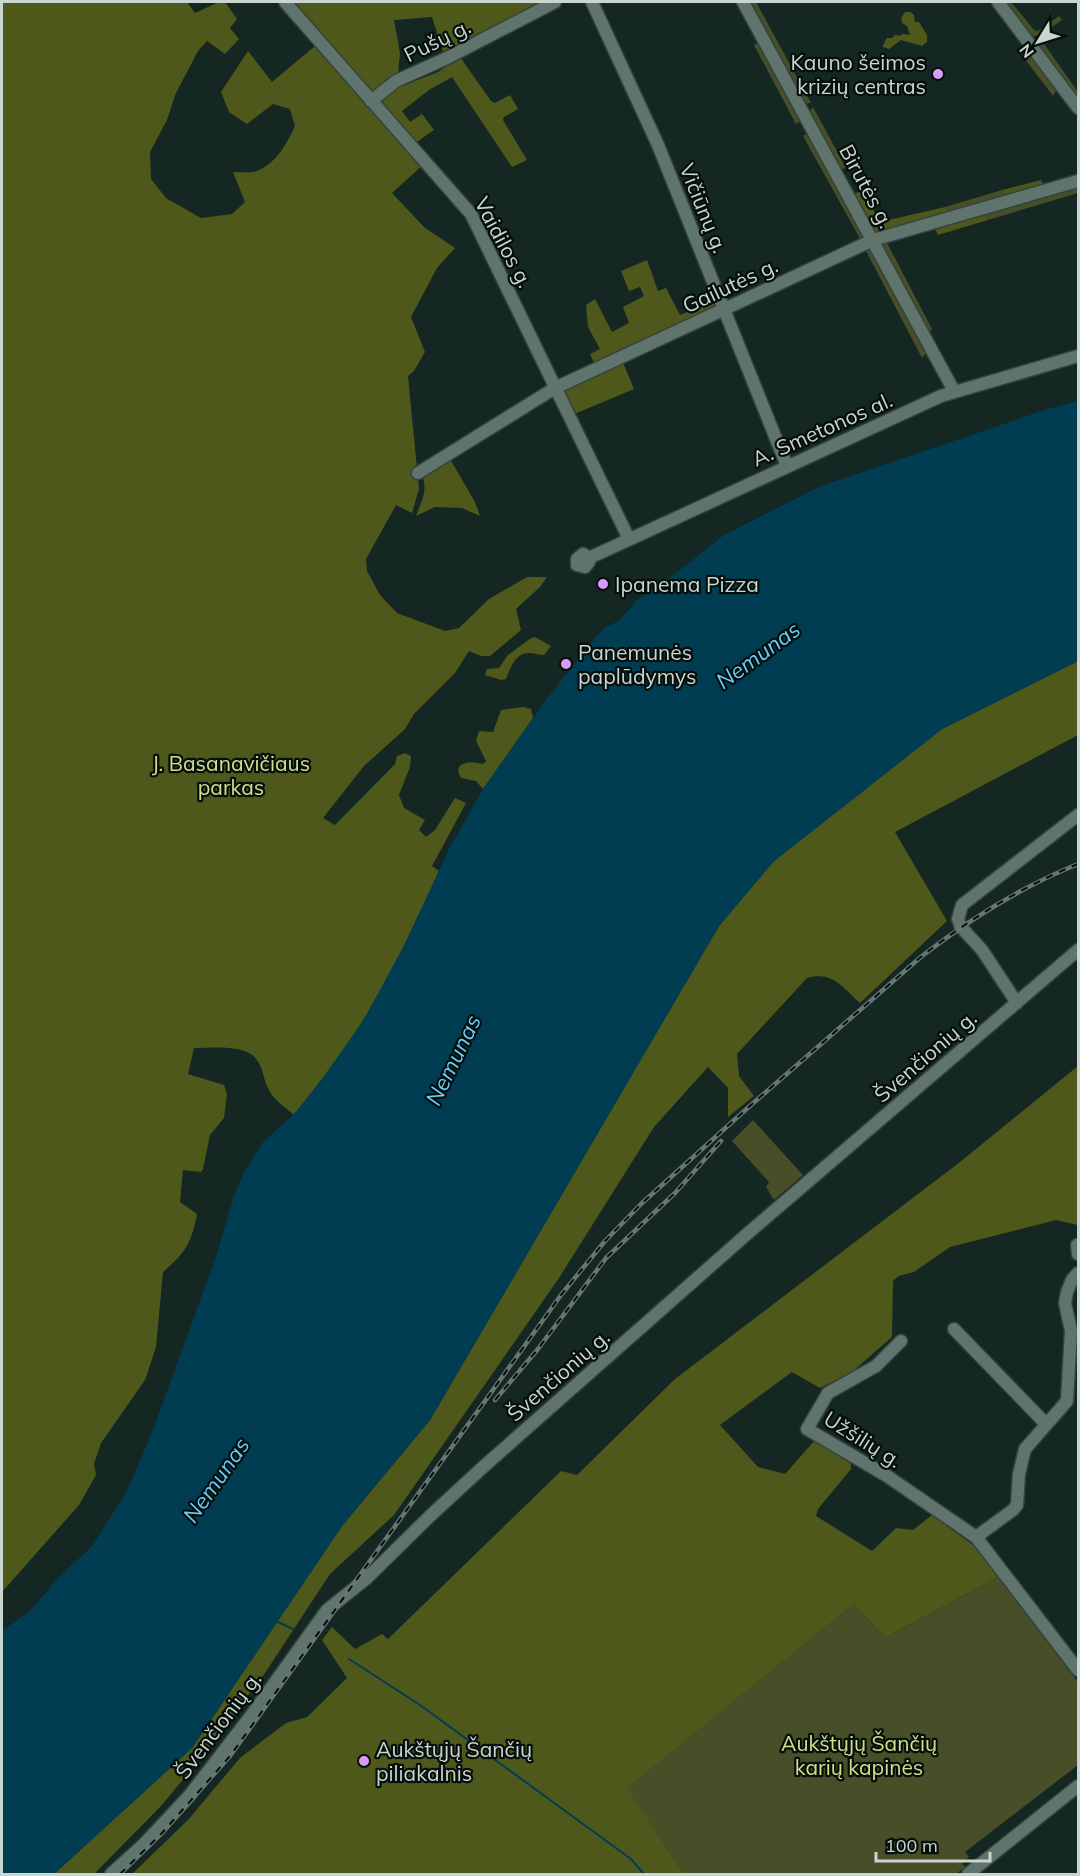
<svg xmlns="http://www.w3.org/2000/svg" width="1080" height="1876" font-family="Mulish,sans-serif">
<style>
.green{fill:#474e28}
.forest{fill:#4e581b}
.water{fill:#003d53}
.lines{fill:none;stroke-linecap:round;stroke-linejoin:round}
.stream{stroke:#003d53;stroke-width:2}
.minor-casing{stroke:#35433e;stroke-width:15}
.minor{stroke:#5e746d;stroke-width:12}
.rail-casing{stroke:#667672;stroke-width:4.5}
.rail{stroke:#060e0c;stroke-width:2;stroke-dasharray:7;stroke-linecap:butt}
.poi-dot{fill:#d79bf9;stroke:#060e0c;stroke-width:2}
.labels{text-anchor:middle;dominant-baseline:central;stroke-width:4.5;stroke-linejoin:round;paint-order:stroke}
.street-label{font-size:21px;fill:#c9d5d1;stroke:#060e0c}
.poi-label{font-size:21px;fill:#c9d5d1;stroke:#060e0c;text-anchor:start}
.park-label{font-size:21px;fill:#cfe188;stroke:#060e0c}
.water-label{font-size:22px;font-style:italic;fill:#66cefb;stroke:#060e0c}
</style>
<rect width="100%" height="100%" fill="#142722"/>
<path class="green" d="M748 2H756L811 103 803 104Z
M1002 2H1011L1034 30 1038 31 1059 16 1062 20 1039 36H1029Z
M761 41 803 119 796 124 754 45Z
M1042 41 1078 92V100L1037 47 1038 43Z
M1028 49 1057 89 1053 96 1021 54Z
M813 107 846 168 839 170 808 114Z
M810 132 867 236 862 242 803 136Z
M1078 185V193L988 220 985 212Z
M1002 190 1005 198 950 215 945 207Z
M886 241 932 329 928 333 880 245Z
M869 245 928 351 922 358 864 247Z
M753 1120 803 1175 774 1200 766 1187 769 1182 732 1141Z
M998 1577 1078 1682V1765L965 1852 969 1857 962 1863 965 1867 956 1874H684L626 1788 854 1604 885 1638Z"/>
<path class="forest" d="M2 2H187L195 13 219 2H225L237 19 230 28 239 39 225 54 207 41 198 51 175 95 167 120 150 152 151 179 166 198 201 218 232 214 245 202 233 172C239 172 247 173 253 172 274 167 287 144 295 126L290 109 273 104 247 124 229 112 221 92 248 51 272 82 315 46 423 165 392 193 424 227 455 248 437 268 411 317 425 352 414 371 408 376 419 489 412 513 396 505 366 559 367 571 380 595 397 613 445 631 459 628 489 599 527 577H547L540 587 516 609 521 630 490 656H481L469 651 455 673 414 714 405 729 364 766 323 818 335 825 395 764 397 756 405 753 411 756 410 767 399 795 404 808 425 820 419 830 426 837 435 830 455 798 466 803 432 866 439 871C415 922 392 975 362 1022 341 1054 318 1085 294 1115 285 1107 275 1101 270 1092 262 1079 264 1063 251 1054 236 1045 211 1048 194 1048L188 1074 224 1085 227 1094 224 1118 210 1135 203 1169 201 1172 183 1170 180 1202 197 1214C191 1244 186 1252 163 1272L156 1347 145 1380 101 1443 94 1464 96 1475 79 1505 2 1592Z
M289 2H548L445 57 432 17 394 20 400 53 398 74 371 92Z
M905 12H910L914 15 915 22H919L927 35V42L922 46 901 40 889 49 883 47V45L887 38H892L895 35 900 36 902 34 910 35 907 26 902 23 901 18Z
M460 57 491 101 495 103 510 95 518 109 504 117 503 120 527 160 512 167 452 77 429 90 402 111 410 122 422 114 434 130 414 144 380 104 395 89 438 72Z
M1041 180 1044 187 1005 198 1002 190Z
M863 191 880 222 945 207 950 215 877 236 852 194Z
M985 212 988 220 938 235 934 227Z
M647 260 658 291 666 288 680 315 715 301V308L595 365 590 354 600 349 588 327 586 305 595 299 612 332 629 323 623 307 644 296 640 287 629 291 621 271Z
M622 360 634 389 572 415 561 388Z
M450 459 475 502 480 516 462 508 435 507 416 516C422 500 428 491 422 475Z
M535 637 551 646 544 655C538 655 534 653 529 653 515 653 510 669 506 679L501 680 485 675 487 669 499 668 508 655 531 638Z
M1078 661V735L895 832 947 921 860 1003C842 987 833 971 807 978L737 1054 739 1076 754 1096 728 1117V1088L708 1067 654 1127 559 1278 394 1515 330 1574 265 1673 205 1753 161 1806 94 1874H54L192 1748 342 1526 430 1420 719 926 773 862 942 729Z
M523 707 531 709 533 718 483 789 476 781 461 778C451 761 472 761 483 764L486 761 476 741 479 731 493 732 501 710Z
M1078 1066V1225L1056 1220 950 1247 914 1272 899 1276 893 1281 892 1337 852 1372 820 1388 792 1372 720 1425 758 1467 785 1474 815 1440 851 1464V1469L818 1509 816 1516 872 1551 896 1528 913 1530 932 1515 984 1553 998 1577 885 1638 854 1604 627 1788 684 1874H132L188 1820 240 1758 286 1723 307 1717 347 1678 322 1640 332 1627 355 1649 382 1634 388 1639 561 1471 577 1475 675 1379 960 1162Z"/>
<path class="water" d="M1078 401V661L942 729 773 862 719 926 430 1420 342 1526 192 1748 54 1874H2V1631L30 1611 57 1579 93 1545 127 1491 151 1435 216 1257 233 1199 243 1174 263 1142 294 1114 320 1082 363 1021 406 942 449 849 483 789 549 696 591 643 603 629 620 620 636 601 680 570 724 535 821 486 1051 408Z"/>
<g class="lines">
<path class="stream" d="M276 1621 293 1629
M349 1659 420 1705 631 1859 644 1874"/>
<defs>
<path id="minor" d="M285 2 471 214 629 539
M592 2 658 145 787 466
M743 2 954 391
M998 2 1078 108
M371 101 396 81 447 58 555 2
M418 473 555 388 873 240 1078 181
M589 558V562L585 567 577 565V559L583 554 589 558 941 396 1078 356
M1017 1003 982 950 961 927 958 919 962 905 1078 815
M1077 1245 1078 1254
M954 1329 1046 1424
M901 1341 876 1366 828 1393 807 1429 887 1476 976 1537 1078 1670
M976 1537 1013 1510 1017 1505 1019 1474 1025 1449 1067 1401 1071 1331 1065 1303 1067 1292 1072 1280 1078 1273
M111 1874 143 1845 189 1796 250 1717 327 1610 367 1578 430 1516 482 1468 747 1234 1078 950
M968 1874 1078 1786"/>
</defs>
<use href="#minor" class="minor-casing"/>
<use href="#minor" class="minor"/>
<defs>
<path id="rail" d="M495 1400 538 1349 606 1258 675 1193 721 1141
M120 1874 162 1833 230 1756 561 1295 605 1241 641 1204 751 1105 922 956C970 919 1021 887 1078 864"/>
</defs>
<use href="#rail" class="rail-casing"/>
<use href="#rail" class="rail"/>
</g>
<g class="poi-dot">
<circle cx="938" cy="74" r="6"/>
<circle cx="603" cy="584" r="6"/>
<circle cx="566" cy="664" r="6"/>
<circle cx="364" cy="1761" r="6"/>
</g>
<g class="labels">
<g class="street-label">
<text transform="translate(437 40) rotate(-26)">Pušų g.</text>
<text transform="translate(867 186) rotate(62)">Birutės g.</text>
<text transform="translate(704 208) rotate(68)">Vičiūnų g.</text>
<text transform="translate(504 242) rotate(62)">Vaidilos g.</text>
<text transform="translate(730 285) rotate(-25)">Gailutės g.</text>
<text transform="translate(822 429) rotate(-24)">A. Smetonos al.</text>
<text transform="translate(925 1056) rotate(-41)">Švenčionių g.</text>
<text transform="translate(558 1375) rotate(-41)">Švenčionių g.</text>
<text transform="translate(863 1439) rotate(32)">Užšilių g.</text>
<text transform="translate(218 1725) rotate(-53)">Švenčionių g.</text>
</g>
<g class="poi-label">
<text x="926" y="62" text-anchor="end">Kauno šeimos<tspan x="926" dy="24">krizių centras</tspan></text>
<text x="615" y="584">Ipanema Pizza</text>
<text x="578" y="652">Panemunės<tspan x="578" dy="24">paplūdymys</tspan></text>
<text x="376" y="1749">Aukštųjų Šančių<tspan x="376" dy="24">piliakalnis</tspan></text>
</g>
<g class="park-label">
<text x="231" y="763">J. Basanavičiaus<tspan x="231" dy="24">parkas</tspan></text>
<text x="859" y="1743">Aukštųjų Šančių<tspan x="859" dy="24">karių kapinės</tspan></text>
</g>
<g class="water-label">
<text transform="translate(758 655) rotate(-36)">Nemunas</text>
<text transform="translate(453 1060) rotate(-64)">Nemunas</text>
<text transform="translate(216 1480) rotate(-55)">Nemunas</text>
</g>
</g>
<rect width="1080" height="1876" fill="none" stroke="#c9d5d1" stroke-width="6"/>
<g transform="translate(1038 42) rotate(232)" stroke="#060e0c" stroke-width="4.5" paint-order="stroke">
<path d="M0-4.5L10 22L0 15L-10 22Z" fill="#c9d5d1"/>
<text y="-9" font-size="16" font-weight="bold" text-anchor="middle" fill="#c9d5d1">N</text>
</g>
<path d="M876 1852v9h114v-9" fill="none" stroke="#c9d5d1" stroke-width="3"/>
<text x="885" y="1852" font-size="18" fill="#c9d5d1" stroke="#060e0c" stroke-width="4.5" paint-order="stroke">100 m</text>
</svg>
